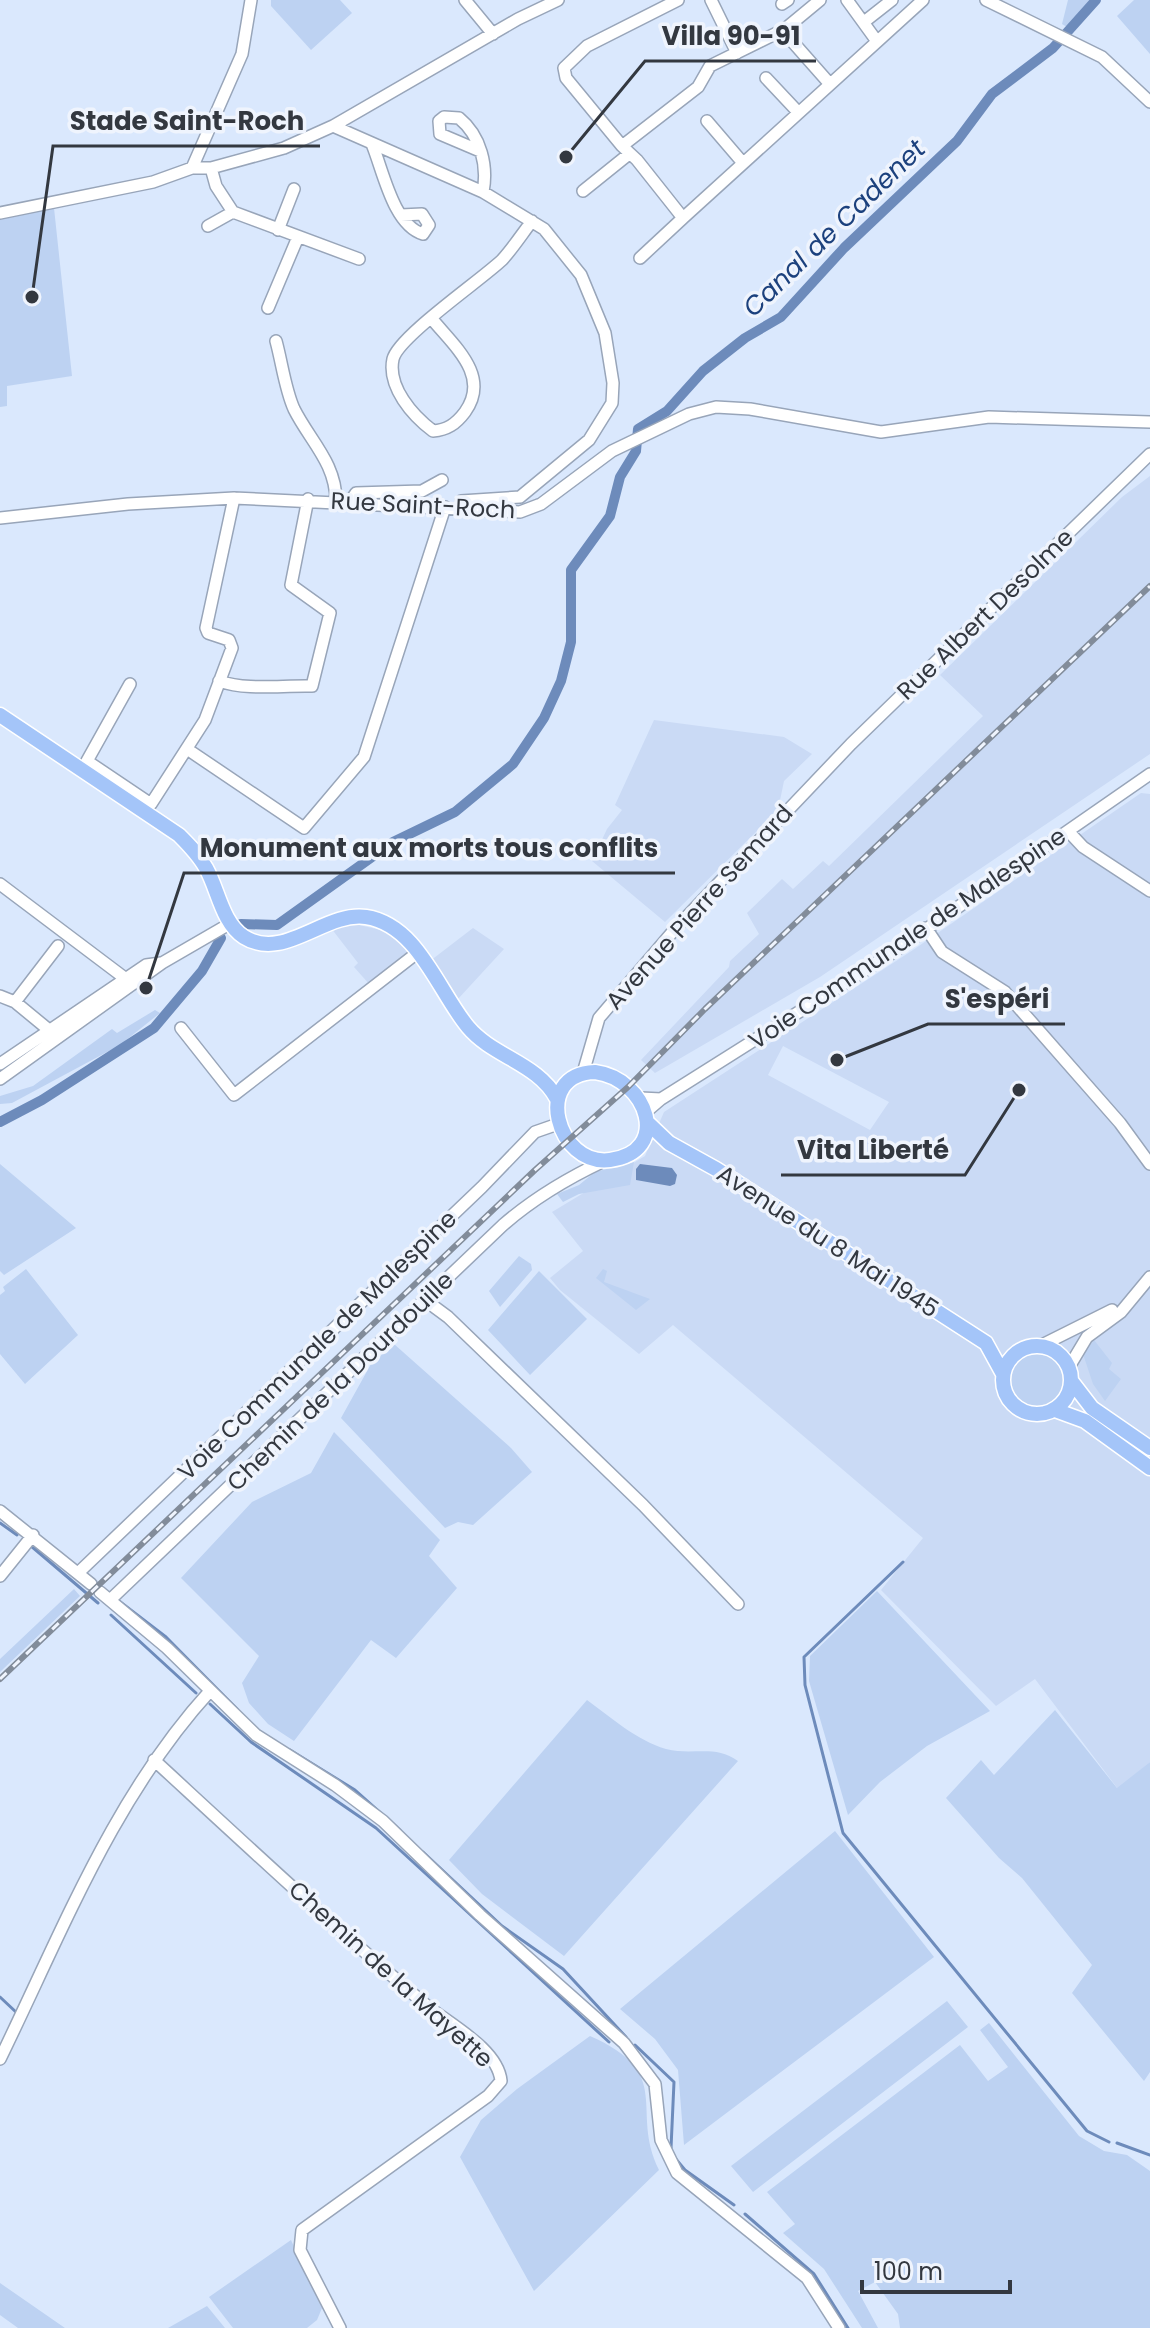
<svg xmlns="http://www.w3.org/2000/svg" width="1150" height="2328" font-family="Poppins,sans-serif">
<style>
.built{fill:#cadaf5;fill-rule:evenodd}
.green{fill:#bdd2f2}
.water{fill:#6d8bbb}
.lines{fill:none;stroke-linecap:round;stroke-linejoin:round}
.stream{stroke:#6d8bbb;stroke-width:3}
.canal{stroke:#6d8bbb;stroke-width:10}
.minor-casing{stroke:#98a5b9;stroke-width:14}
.major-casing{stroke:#fff;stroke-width:17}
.minor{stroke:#fff;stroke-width:11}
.major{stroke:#a4c5f9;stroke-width:14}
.rail-casing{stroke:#828c9a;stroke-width:6}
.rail{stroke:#eff4fd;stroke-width:3;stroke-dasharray:9;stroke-linecap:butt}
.labels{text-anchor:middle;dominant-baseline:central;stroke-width:7;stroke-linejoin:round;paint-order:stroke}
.street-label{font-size:24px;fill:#333840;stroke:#eff4fd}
.water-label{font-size:26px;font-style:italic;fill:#1c417d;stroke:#eff4fd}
.leader{fill:none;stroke:#333840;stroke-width:3}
.callout-dot{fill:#333840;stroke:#eff4fd;stroke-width:3}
.callout-label{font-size:26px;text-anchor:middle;font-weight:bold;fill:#333840;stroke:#eff4fd;stroke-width:7;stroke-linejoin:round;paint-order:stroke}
</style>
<rect width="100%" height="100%" fill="#dae8fd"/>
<path class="built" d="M1150 476V754L820 977 655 1073 641 1060 729 967 730 961 759 934 747 913 782 879 793 889 823 861 829 866 983 716 940 675 1122 497Z
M654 720 784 737 812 754 784 781 778 810 665 922 592 861 607 829 622 810 615 805Z
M1141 793 1150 794V1762L1118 1789 1035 1679 996 1706 881 1590 923 1538 673 1325 639 1354 560 1290 550 1278 583 1251 552 1212 645 1156 664 1112 913 950ZM783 1046 889 1102 870 1130 768 1075Z
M350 923 390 932 408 950 404 959 370 985 354 967 358 963 331 928Z
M473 928 504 949 458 999 430 961Z"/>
<path class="green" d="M271 0H340L352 13 311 50 271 6Z
M1068 0H1093L1070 29 1062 24Z
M1134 0H1150V54L1117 16Z
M54 208 72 376 7 386V406L0 407V219Z
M155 1010 160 1013 120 1045 12 1103 0 1104V1096L33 1086 112 1029 117 1033Z
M634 1162 630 1185 579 1194 563 1202 557 1194 579 1185 595 1172Z
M0 1164 76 1228 4 1275 0 1271Z
M519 1256 531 1264 532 1270 500 1307 489 1291Z
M26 1269 78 1335 25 1384 0 1354V1295L5 1291 3 1287Z
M603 1269 607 1271 604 1282 650 1299 636 1310 596 1278Z
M539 1271 587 1319 530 1375 488 1330Z
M1094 1340 1112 1363 1109 1369 1121 1379 1105 1401 1093 1384 1083 1354Z
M394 1344 511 1448 532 1472 473 1525 458 1522 445 1528 341 1418 371 1364Z
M1009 1381a28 28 0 1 1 56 0a28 28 0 1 1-56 0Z
M334 1432 440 1540 429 1556 457 1588 396 1658 371 1640 294 1741 268 1724 249 1703 242 1683 259 1656 181 1578 252 1502 311 1473Z
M74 1589 80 1596 0 1672V1659Z
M877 1591 990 1711 927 1746 880 1782 848 1815 809 1681 810 1656Z
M587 1700C612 1718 636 1740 666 1749 693 1756 715 1744 738 1761L564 1956 482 1894 449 1860Z
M1055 1710 1117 1788 1150 1762V2072L1144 2081 1072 1993 1092 1965 1022 1878 999 1858 946 1798 981 1760 994 1775Z
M835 1831 934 1957 684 2145 678 2070 655 2039 620 2009Z
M947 2001 968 2027 753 2192 731 2166Z
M989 2023 1079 2136 1104 2151 1127 2155 1150 2171V2328H900L898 2314 875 2282 858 2291 878 2328H862L824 2269 783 2233 795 2224 767 2192 960 2045 988 2081 1008 2067 980 2030Z
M590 2036C676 2074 629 2109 659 2170L534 2291 460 2157 481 2120 517 2089Z
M291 2240 322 2308 317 2320 307 2328H233L209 2297Z
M0 2283 65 2328H18L0 2315Z
M207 2306 225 2328H168Z"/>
<path class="water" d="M640 1164 672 1168 677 1175 675 1184 670 1186 636 1180V1169Z"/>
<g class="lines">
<path class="stream" d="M0 1523 17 1535
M31 1546 98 1603
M903 1562 804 1657 805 1685 843 1833 1087 2131 1109 2142
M119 1601 166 1637 237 1709
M111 1615 196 1693
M210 1704 251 1742 376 1828 609 2042
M290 1750 355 1790 400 1830
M423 1852 502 1926 563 1969 626 2037
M0 1997 17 2013
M635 2045 674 2082 671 2148
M1117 2143 1150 2155
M675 2158 685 2170 734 2205
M745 2214 814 2274 848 2328"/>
<path class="canal" d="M241 924 277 925 393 842 455 812 513 764 544 718 561 681 571 642V570L610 516 620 477 636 451 638 429 667 411 703 371 745 338 781 317 844 248 957 141 992 94 1053 48 1096 0
M0 1122 42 1100 154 1028 202 971 221 938"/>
<defs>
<path id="minor" d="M465 0 493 34
M711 0 737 53
M847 0 876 40
M986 0 1102 57 1150 102
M782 4 788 0
M864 22 892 0
M791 40 829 83
M766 78 797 111
M707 121 743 163
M333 126 483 192 544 229 581 275 605 333 613 383 612 403 589 440 520 497 461 501
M372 144C383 170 393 225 423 234L429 225 422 214 401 215
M622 146 566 78 564 68 587 46 678 0
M480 151 440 134 439 121 444 117 459 118C481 136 488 166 483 192
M192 168 242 54 251 0
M211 168 216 186 233 212 359 259
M583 191 629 154
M0 213 153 182 192 168H211L284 148 333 126 518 19 558 0
M683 218 923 0
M208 226 233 212
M278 230 294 189
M640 258 683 218 637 160 622 146 698 87 710 66 785 29 820 0
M268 308 298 237
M432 319C454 346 491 376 465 412 456 424 447 430 433 431 413 416 387 387 393 359 398 337 481 280 502 260 513 248 522 234 532 221
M276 341C282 363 285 389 294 409 310 441 336 463 336 501
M350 502 356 493 422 491 442 480
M0 518 128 504 234 498 520 512 541 504 612 451 689 414 716 407 750 409 881 432 989 417 1150 422
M219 681C248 691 281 685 312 686L330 613 291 585 308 499
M187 749 304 828 364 757 445 507
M87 761 130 684
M83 769 87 761 151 804 205 720 232 648 229 640 208 633 206 628 234 498
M1068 831 1083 847 1150 891
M0 884 126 979
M926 928 942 952 1005 992 1120 1123 1150 1164
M0 996 15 1002 49 1030
M15 1002 58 946
M181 1028 234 1095 417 953
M0 1064 146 965 161 963
M583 1073 599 1018 675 929 851 744 1150 454
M0 1079 162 963 231 923
M641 1098 661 1099 647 1111
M661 1099 889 955 1150 774
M425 1300 448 1317 643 1505 738 1604
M1040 1346 1112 1310
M1069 1367 1087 1337 1121 1312 1150 1277
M0 1511 91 1584
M78 1573 482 1187 535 1132 558 1124
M0 1576 33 1535
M100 1592 167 1648 256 1735 335 1785 383 1821 480 1915 624 2043 655 2084 661 2140 677 2173 807 2278 839 2328
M110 1600 503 1225C534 1198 568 1178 604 1161
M154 1760C243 1842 333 1926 426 2005 449 2024 498 2049 501 2081L488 2096 302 2230 300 2250 340 2328
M0 2059C62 1932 114 1796 210 1691"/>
<path id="major" d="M0 715 179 835C189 845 199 855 206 868 218 889 222 923 244 937 284 962 325 911 366 917 418 925 438 991 468 1027 493 1057 538 1063 557 1099
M595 1072C648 1079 672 1152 610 1160 557 1167 531 1074 595 1072Z
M647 1122 669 1143 716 1169 986 1343 1003 1374
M1003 1380a34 34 0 1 1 68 0a34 34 0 1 1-68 0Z
M1072 1382 1092 1408 1150 1448
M1055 1410 1085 1421 1150 1468"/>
</defs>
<use href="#minor" class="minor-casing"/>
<use href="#major" class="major-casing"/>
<use href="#minor" class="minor"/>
<use href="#major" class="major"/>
<defs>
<path id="rail" d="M0 1679 535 1170 628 1087 705 1009 1150 586"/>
</defs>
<use href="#rail" class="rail-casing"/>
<use href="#rail" class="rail"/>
</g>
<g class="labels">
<g class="street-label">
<text transform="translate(423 505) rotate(3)">Rue Saint-Roch</text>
<text transform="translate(985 614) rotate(-44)">Rue Albert Desolme</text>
<text transform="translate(699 907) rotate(-48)">Avenue Pierre Semard</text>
<text transform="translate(907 938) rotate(-34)">Voie Communale de Malespine</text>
<text transform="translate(828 1241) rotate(33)">Avenue du 8 Mai 1945</text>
<text transform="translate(317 1345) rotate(-44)">Voie Communale de Malespine</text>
<text transform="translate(340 1381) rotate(-44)">Chemin de la Dourdouille</text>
<text transform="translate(391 1974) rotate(42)">Chemin de la Mayette</text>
</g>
<g class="water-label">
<text transform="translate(834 228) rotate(-44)">Canal de Cadenet</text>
</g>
</g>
<path class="leader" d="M566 157L645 61H816M32 297L53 146H320M146 988L184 873H675M837 1060L928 1024H1065M1019 1090L965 1175H781"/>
<g class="callout-dot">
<circle cx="566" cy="157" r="8"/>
<circle cx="32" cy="297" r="8"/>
<circle cx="146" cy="988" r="8"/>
<circle cx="837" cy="1060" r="8"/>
<circle cx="1019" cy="1090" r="8"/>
</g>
<g class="callout-label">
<text x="731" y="45">Villa 90-91</text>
<text x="187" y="130">Stade Saint-Roch</text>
<text x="429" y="857">Monument aux morts tous conflits</text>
<text x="997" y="1008">S'espéri</text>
<text x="873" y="1159">Vita Liberté</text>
</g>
<path d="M862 2280v12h148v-12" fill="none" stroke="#333840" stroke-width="4"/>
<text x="874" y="2280" font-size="24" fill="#333840" stroke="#eff4fd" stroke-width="6" paint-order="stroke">100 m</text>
</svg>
